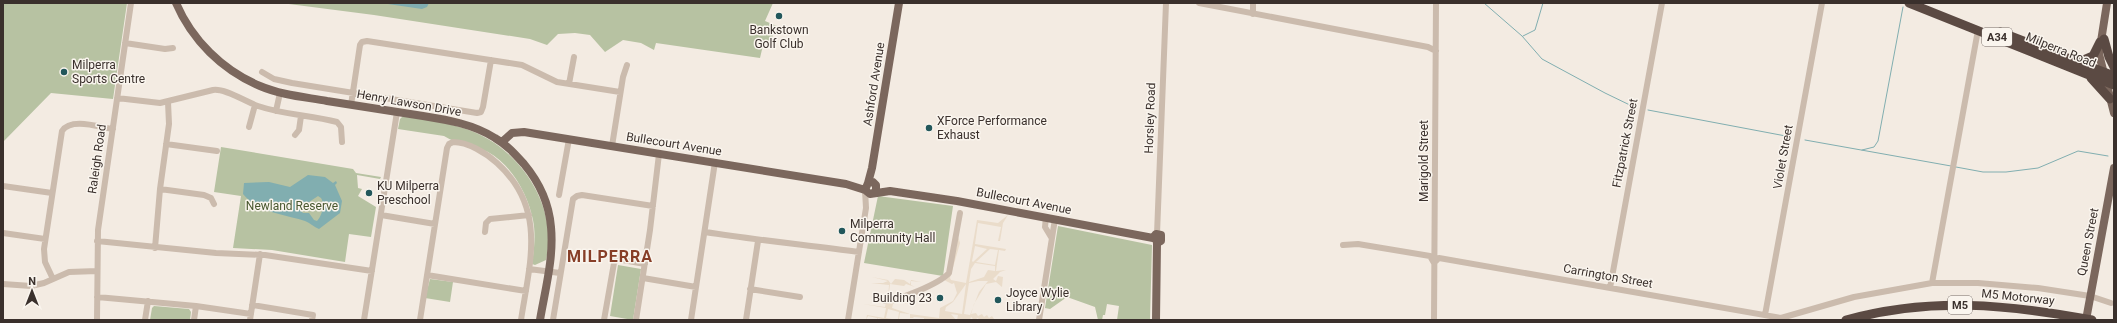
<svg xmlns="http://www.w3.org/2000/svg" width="2117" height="323" font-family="Roboto,sans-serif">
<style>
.green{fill:#b7c2a2}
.plaza{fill:#eadcca;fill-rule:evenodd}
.water{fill:#81aeb0;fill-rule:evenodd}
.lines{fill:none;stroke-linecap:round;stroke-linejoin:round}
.stream{stroke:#81aeb0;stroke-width:1}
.minor{stroke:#cbbbad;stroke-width:6}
.major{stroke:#7b675d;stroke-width:8}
.highway{stroke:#5b4a43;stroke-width:9}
.poi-dot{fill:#22575b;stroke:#faf5ee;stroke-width:1.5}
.labels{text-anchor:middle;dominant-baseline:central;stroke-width:3;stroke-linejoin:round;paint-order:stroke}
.shield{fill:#faf5ee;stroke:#746b66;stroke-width:1}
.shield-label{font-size:11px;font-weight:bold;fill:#3a302c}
.poi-label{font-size:12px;fill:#3a302c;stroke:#faf5ee;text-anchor:start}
.street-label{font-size:12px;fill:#3a302c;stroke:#faf5ee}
.park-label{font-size:12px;fill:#495830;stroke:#faf5ee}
.district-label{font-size:16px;font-weight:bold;letter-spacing:1px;fill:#873e27;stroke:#faf5ee}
</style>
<rect width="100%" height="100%" fill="#f3ebe2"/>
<path class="green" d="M3 3H127L113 99 51 93 3 142Z
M281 3H773L765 21 777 26 770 42 764 41 760 58 656 43 654 50 641 43 623 40 605 52 590 35 575 33 558 34 547 45 530 39 374 15Z
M403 116C423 119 444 122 463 128 517 144 559 204 546 260L535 265 532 264C534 250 536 235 533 220 528 195 512 165 488 152 474 145 458 145 444 136L398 129 400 119Z
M221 147 353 169 356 173 381 177 380 179 357 175 358 188 362 189 358 196 376 207 371 237 349 234 345 262 272 250 233 248 241 196 214 192Z
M878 196 953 206 943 276 864 263Z
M1058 226 1152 245 1150 320H1117L1119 306 1107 304 1105 315H1103L1102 320H1098L1095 307 1067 297 1050 309 1045 308Z
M618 265 641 269 633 320 610 316Z
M430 279 453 282 450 302 425 298Z
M154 306 189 309 191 312 190 320H150L152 308Z"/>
<path class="plaza" d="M1008 215 1003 223 1000 241H998L1001 227 978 223 975 244 1006 249 1005 251 999 250 996 271 1006 270 1000 272 993 279 996 281 998 276 1003 277 1002 287 996 282 986 284 974 304 971 314 976 313 978 316 982 314 984 317 987 315 989 318 992 316 994 319 1007 320H979L978 318 974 320 971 317 970 320H957L958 315 951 314 956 320H924V318L914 317 913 318H910V314L939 318 940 308 953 301 957 293 954 283 952 284 944 280 916 295 898 301 911 304 896 302 893 304 892 308 910 314 900 313 899 319 903 320H885L878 318 877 320V318L868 316 866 320 867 315 884 318 886 308 863 304 885 307 886 302H895L945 278 957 246V233L960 243 950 278 951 280 966 283 977 220 998 223ZM975 246 987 249 973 262 972 261ZM990 249 998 250 995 265 976 262ZM975 263 995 266V271L988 270 984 277 969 282 971 269ZM978 281H988L979 292 970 315 964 314 969 283ZM966 284 962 314 945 311 946 307 953 302ZM888 309 899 312 898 320 886 318Z
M872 277 888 280 891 284 895 279 904 280 910 284 911 280 921 282 911 281V285L915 287 906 284 904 286 890 284 888 301 889 285 871 283H883L888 281Z"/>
<path class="water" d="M381 3H429L427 7 422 9Z
M308 175 325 177 333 183 336 181 337 183 335 185 342 201 340 213 319 229C314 227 310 223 305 221 284 214 259 213 243 194L244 183 269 182 290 187ZM318 196 321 198C325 204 322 216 317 221L314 220 309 213H303L301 211 303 206Z"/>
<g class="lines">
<path class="stream" d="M1484 3 1522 36 1542 59 1605 93 1636 108
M1523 36 1535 30 1543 3
M1648 110 1791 137
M1805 140 1951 166
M1862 150 1874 147 1878 141 1903 7
M1956 167 1983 172H2006L2038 168 2078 151 2108 156"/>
<path class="minor" d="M1199 3 1428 47 1436 51
M1253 14V3
M125 43 165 49 173 48
M262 72 274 79 292 83 477 113 481 112 483 107 491 60
M569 84 574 57
M117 98 160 103 213 90C225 88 246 102 258 106 284 115 311 115 337 122L341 127 342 142
M351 105 360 45 362 42 367 41 522 65 557 82 620 92
M276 111 280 93
M249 127 255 105
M295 135 299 130 301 116
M166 144 217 151
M612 146 623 77 627 65
M3 186 52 193
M160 189 204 195 211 198 214 204
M559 195 569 139
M381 215 435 224
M1046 217 1045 227 1051 237
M485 232 486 223 490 219 529 215
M705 232C756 240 807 245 859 252
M3 233 45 239
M1157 234 1166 3
M97 241 216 253 265 255 372 271
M1343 245 1358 244 1430 256 1434 263 1439 258 1781 318 1854 297 1932 283H1978L2038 288 2090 296 2111 303
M155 248 160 189 169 124 168 102
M614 252 617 259 645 264
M529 269 560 273
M427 275 526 291
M643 278 696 287
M53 279 45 262 44 249 62 131C71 117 99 127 113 129
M1932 283 1978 30
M3 284 31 286 44 283 69 272 97 271
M1610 288 1662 3
M750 289 800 297
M97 297 196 306 251 314
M885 301C899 300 939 284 949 273L960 213
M252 305 313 315 312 320
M1765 315 1822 3
M97 320 98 230 131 3
M145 320 148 301
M194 320 196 306
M250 320 260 254
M364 320 397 112
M420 320 447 148 449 144 453 142C468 142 486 153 497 163 547 208 530 262 521 320
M553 320 573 199 577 196 582 195 653 206
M604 320 614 263 617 259
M636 320 650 230 659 154
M691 320 715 162
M746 320 758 241
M848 320 866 208 865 190
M1039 320 1055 219
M1434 320 1436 3"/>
<path class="major" d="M176 3C192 40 222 70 260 86 281 95 305 97 327 101 359 106 391 111 423 116 448 120 473 124 495 138 507 145 515 154 524 164 539 182 549 203 551 227 554 258 545 290 540 320
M2107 3 2099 54 2114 113
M502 142 512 133 524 132 846 184 865 190
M868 183 872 168 899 3
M873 193 876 191V185L873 182 868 183 865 190 870 194 890 191 957 201 1153 238
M1153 238 1156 234 1161 235V241L1157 243
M1156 320 1157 243
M2086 320 2114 168"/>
<path class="highway" d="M1909 3 2114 85
M2000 32 2114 76
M2104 39 2109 57 2114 67
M2079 62 2093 56 2100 42
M2091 78 2110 99
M1846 320C1930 297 2007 304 2092 320"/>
</g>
<g class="poi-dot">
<circle cx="779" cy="16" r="4"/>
<circle cx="64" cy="72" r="4"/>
<circle cx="929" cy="128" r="4"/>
<circle cx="369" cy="193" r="4"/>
<circle cx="842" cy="231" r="4"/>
<circle cx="940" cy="298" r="4"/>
<circle cx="998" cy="300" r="4"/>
</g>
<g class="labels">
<g class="shield">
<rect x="1982" y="28" width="30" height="18" rx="3"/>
<rect x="1948" y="296" width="24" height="18" rx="3"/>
</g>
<g class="shield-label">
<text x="1997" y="37">A34</text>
<text x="1960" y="305">M5</text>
</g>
<g class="poi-label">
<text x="779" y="30" text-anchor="middle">Bankstown<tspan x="779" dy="14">Golf Club</tspan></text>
<text x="72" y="65">Milperra<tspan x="72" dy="14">Sports Centre</tspan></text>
<text x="937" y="121">XForce Performance<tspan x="937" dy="14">Exhaust</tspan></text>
<text x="377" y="186">KU Milperra<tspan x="377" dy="14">Preschool</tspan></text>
<text x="850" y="224">Milperra<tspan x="850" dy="14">Community Hall</tspan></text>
<text x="1006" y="293">Joyce Wylie<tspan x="1006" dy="14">Library</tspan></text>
<text x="932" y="298" text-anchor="end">Building 23</text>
</g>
<g class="street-label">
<text transform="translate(2061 50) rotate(22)">Milperra Road</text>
<text transform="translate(874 84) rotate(-81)">Ashford Avenue</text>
<text transform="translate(409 103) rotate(10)">Henry Lawson Drive</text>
<text transform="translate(1150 118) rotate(-88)">Horsley Road</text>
<text transform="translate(1625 143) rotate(-79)">Fitzpatrick Street</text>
<text transform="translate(674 144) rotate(9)">Bullecourt Avenue</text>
<text transform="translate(1783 157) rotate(-80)">Violet Street</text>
<text transform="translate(97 159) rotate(-82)">Raleigh Road</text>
<text transform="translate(1424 161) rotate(-90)">Marigold Street</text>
<text transform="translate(1024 201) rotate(11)">Bullecourt Avenue</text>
<text transform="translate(2088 242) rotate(-79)">Queen Street</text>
<text transform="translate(1608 276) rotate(10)">Carrington Street</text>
<text transform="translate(2018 297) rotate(6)">M5 Motorway</text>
</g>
<g class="park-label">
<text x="292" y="206">Newland Reserve</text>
</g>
<g class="district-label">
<text x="610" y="256">MILPERRA</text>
</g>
</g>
<rect width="2117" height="323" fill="none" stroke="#3a302c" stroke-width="8"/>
<g transform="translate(32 291)" stroke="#faf5ee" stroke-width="3" paint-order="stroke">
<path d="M0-3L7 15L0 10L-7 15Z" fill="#3a302c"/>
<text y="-6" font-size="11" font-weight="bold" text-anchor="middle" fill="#3a302c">N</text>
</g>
</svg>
